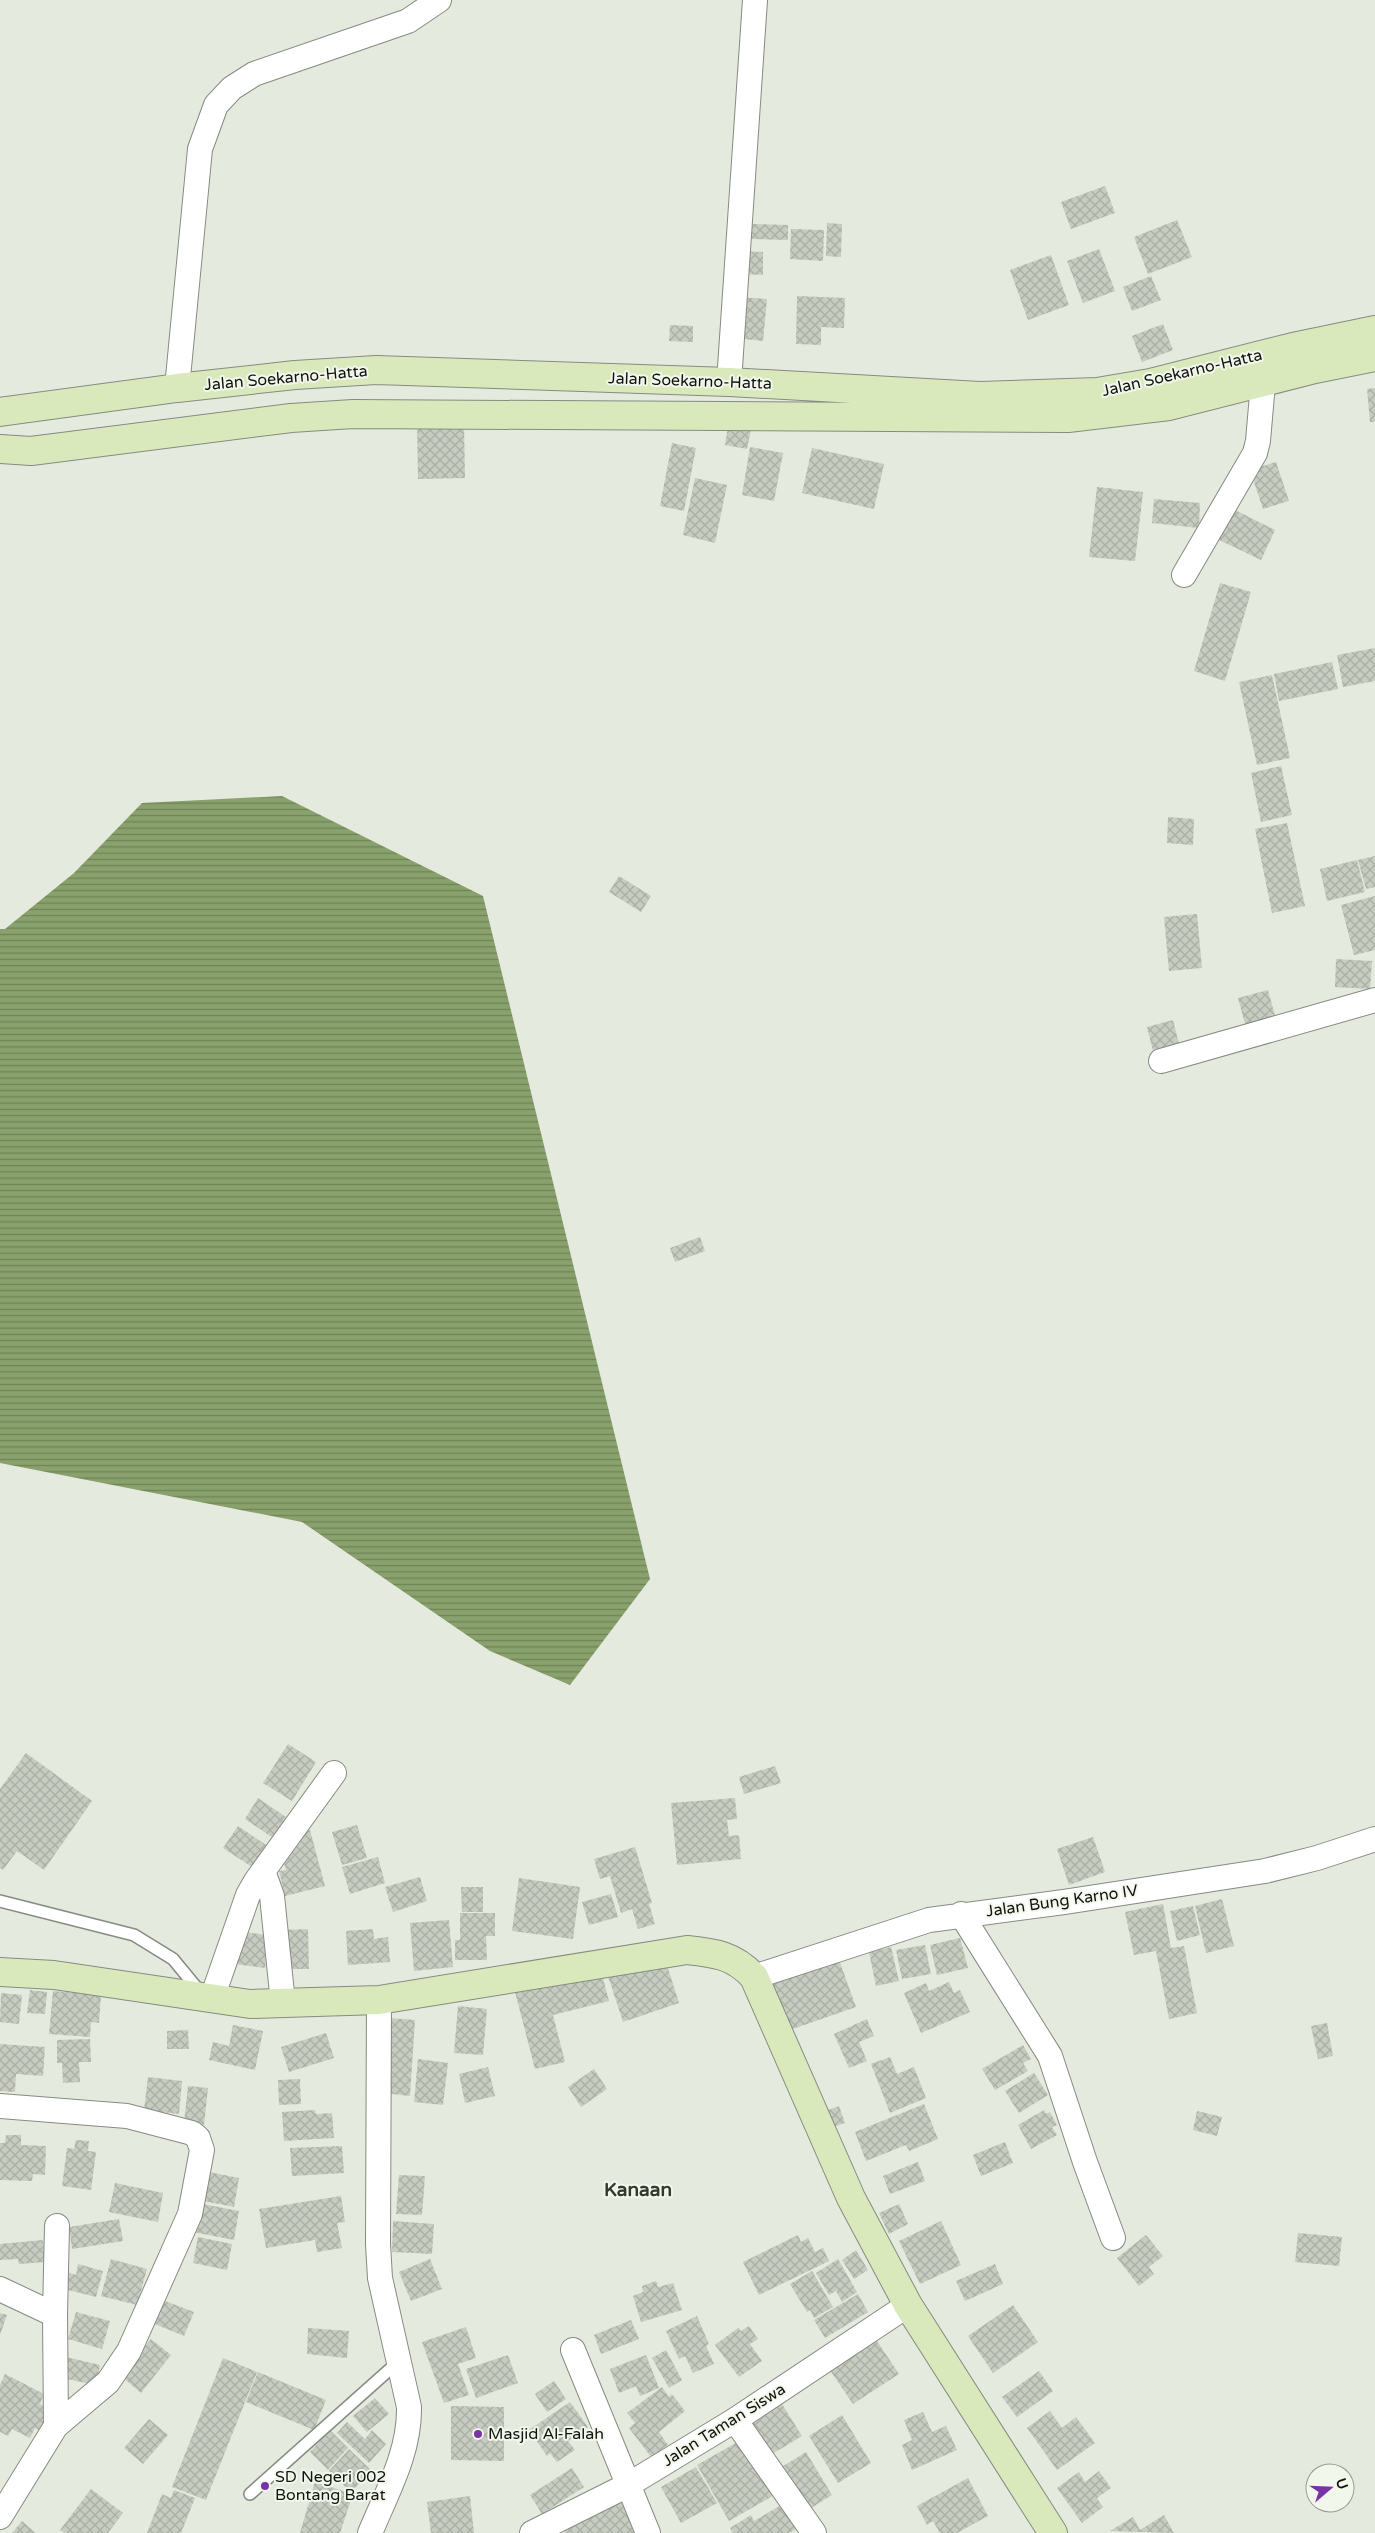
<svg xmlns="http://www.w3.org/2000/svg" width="1375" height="2533" font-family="'Varela Round',sans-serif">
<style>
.water{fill:url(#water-rules)}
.building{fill:url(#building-cross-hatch)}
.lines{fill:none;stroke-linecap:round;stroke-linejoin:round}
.lane-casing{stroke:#868b81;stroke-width:14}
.street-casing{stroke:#868b81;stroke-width:26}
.secondary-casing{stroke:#868b81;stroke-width:30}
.lane{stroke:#fff;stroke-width:11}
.street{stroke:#fff;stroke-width:24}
.secondary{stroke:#d9e9bc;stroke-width:28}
.poi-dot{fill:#7833a6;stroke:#f2f7ec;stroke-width:2}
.labels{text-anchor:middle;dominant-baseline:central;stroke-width:4;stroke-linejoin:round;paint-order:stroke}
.street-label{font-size:16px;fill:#11130f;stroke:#f2f7ec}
.poi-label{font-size:16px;fill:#11130f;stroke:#f2f7ec;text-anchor:start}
.quarter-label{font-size:19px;font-weight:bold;fill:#343930;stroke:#f2f7ec}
</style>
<defs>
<pattern id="water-rules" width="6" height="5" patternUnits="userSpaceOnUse" patternTransform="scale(1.25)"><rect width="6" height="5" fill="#89a16c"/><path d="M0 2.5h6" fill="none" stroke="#6f8257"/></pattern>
<pattern id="building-cross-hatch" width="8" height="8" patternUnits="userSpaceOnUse" patternTransform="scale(1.25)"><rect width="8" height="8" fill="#c7ccc1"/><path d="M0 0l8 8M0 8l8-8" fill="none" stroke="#aaaea5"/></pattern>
</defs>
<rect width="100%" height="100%" fill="#e5eadf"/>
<path class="water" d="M282 796 483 896 650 1579 570 1685 490 1651 302 1522 0 1463V929H5L74 873 142 803Z"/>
<path class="building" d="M1105 186 1115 213 1071 229 1061 202Z
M1177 220 1192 257 1148 274 1134 237Z
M827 223 842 224 841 257 826 256Z
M751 224 788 225V240L750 239Z
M791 229 824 230 823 261 790 259Z
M1099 249 1115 291 1083 303 1067 261Z
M740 251 763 252V275L739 274Z
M1051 255 1069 305 1028 320 1010 270Z
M1151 276 1161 300 1132 311 1123 287Z
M797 296 845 298 844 328 821 327V345L796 344Z
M739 297 767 299 763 341 735 338Z
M1163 324 1173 350 1142 362 1132 336Z
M670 325 693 326V342L669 341Z
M1375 388V422H1370L1367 389Z
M464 422 465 478 418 479 417 423Z
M728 426 751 430 747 449 725 445Z
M672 443 696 448 684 511 660 506Z
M750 447 783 453 774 501 742 495Z
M812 448 884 464 874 509 802 493Z
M1276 462 1289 501 1263 509 1250 470Z
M695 478 727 485 715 543 683 535Z
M1097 487 1143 492 1135 561 1089 557Z
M1154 499 1200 503 1199 528 1152 523Z
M1229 507 1275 530 1261 560 1215 538Z
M1220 583 1251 592 1225 681 1194 671Z
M1375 648V681L1343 687 1337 655Z
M1332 662 1338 689 1279 701 1274 674Z
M1272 675 1290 758 1257 765 1239 682Z
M1281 766 1292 815 1261 822 1251 773Z
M1168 817 1194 819 1193 845 1167 843Z
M1287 823 1305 906 1272 913 1255 829Z
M1375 856V887L1366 889 1358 860Z
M1357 860 1365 892 1327 901 1320 869Z
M619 876 651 896 641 912 609 892Z
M1375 896V950L1354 955 1341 905Z
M1197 914 1202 968 1169 971 1164 917Z
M1336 959 1372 961 1370 989 1335 987Z
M1268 990 1277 1023 1247 1031 1238 998Z
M1173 1020 1180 1048 1154 1055 1147 1027Z
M700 1237 705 1251 675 1262 670 1248Z
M288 1744 316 1762 292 1801 263 1783Z
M26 1753 92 1801 44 1870 17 1851 3 1870 0 1868V1789Z
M775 1766 781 1783 744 1794 739 1777Z
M258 1798 286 1817 273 1838 245 1819Z
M735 1798 737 1819 727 1820 729 1836 739 1835 741 1859 677 1865 671 1803Z
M357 1825 367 1858 342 1865 332 1832Z
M238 1826 266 1845 252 1867 223 1848Z
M310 1830 325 1886 285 1896 279 1871 286 1870 281 1852 293 1834Z
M1093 1837 1105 1872 1069 1885 1057 1849Z
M635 1847 652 1903 649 1904 655 1924 638 1929 632 1909 621 1913 610 1876 600 1879 594 1859Z
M378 1857 385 1883 350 1894 342 1867Z
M420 1877 427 1901 393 1912 385 1887Z
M519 1878 580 1887 573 1939 512 1931Z
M461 1887H483V1912H462Z
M611 1894 618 1917 589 1925 582 1902Z
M1222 1899 1234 1946 1206 1953 1195 1906Z
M1163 1904 1171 1948 1184 1946 1197 2013 1169 2019 1156 1951 1134 1955 1125 1912Z
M1193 1906 1200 1935 1177 1941 1170 1911Z
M460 1913H495V1936H486L487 1960H455V1940H460Z
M449 1920 453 1967 414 1971 410 1923Z
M308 1929 309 1969H283V1930Z
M373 1929 374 1939 388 1937 390 1962 348 1965 346 1931Z
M238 1931 268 1935 265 1968 234 1964Z
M960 1938 968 1968 937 1975 930 1945Z
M925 1945 931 1974 902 1979 896 1950Z
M891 1947 899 1981 876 1986 869 1952Z
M838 1957 856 2007 784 2032 767 1983Z
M666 1962 679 2003 623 2022 608 1976Z
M601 1971 609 2001 553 2015 565 2062 535 2069 515 1992Z
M949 1982 954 1993 960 1990 970 2012 921 2033 904 1993 926 1983 929 1991Z
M30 1990 47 1992 45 2014 27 2013Z
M53 1991 101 1995 99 2023 91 2022 90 2037 49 2034Z
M1 1993 22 1995 19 2024 0 2022Z
M458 2006 487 2009 483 2055 454 2053Z
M389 2018 415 2020 410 2096 383 2093Z
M867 2019 874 2036 859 2042 867 2061 849 2068 834 2034Z
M1327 2023 1333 2056 1318 2059 1311 2026Z
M233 2025 263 2031 255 2070 209 2060 213 2042 229 2046Z
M188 2030 189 2049H167V2031Z
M326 2033 334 2058 289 2072 281 2047Z
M90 2039 91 2062H79L80 2082 63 2083 62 2063H57V2040Z
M0 2044 45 2047 43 2076 16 2074 15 2092 0 2091Z
M1023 2045 1031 2059 1023 2063 1028 2071 995 2090 982 2069Z
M890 2057 897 2074 914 2067 926 2098 890 2113 871 2064Z
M418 2059 448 2063 443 2105 414 2102Z
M488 2067 495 2096 465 2103 459 2074Z
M594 2069 607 2089 581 2107 568 2087Z
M1034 2073 1048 2095 1019 2113 1005 2091Z
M148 2077 182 2081 179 2114 144 2110Z
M300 2079 301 2104 279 2105 278 2080Z
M188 2086 208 2088 204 2125 184 2123Z
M924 2104 938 2139 909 2151 906 2145 866 2161 855 2132Z
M839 2106 845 2123 824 2130 818 2114Z
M315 2110 316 2114 332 2113 334 2138 284 2141 282 2112Z
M1044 2110 1046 2114 1050 2112 1057 2125 1052 2127 1057 2135 1031 2149 1018 2125Z
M1197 2111 1222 2117 1217 2136 1193 2130Z
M6 2135H21V2145L46 2146 45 2175 33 2174 32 2181 0 2180V2143H5Z
M76 2140 89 2141 88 2151 96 2152 91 2190 62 2186 67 2148 74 2149Z
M1005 2142 1013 2163 981 2176 973 2155Z
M342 2146 344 2173 292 2176 290 2148Z
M918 2162 925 2181 890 2194 883 2176Z
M204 2171 239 2178 234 2207 198 2200Z
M399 2175 425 2176 422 2215 396 2214Z
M115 2183 163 2193 158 2222 109 2212Z
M341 2196 345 2222 337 2223 342 2248 317 2252 315 2240 266 2248 259 2209Z
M198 2203 239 2211 234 2240 193 2232Z
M899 2204 908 2224 889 2234 879 2213Z
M119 2219 123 2241 72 2249 69 2227Z
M393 2221 434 2224 432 2254 392 2252Z
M941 2221 961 2265 920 2284 899 2241Z
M1298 2233 1342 2237 1339 2266 1295 2262Z
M798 2235 801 2242 808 2238 815 2252 823 2248 829 2261 759 2295 743 2262Z
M1146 2235 1163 2256 1149 2267 1154 2274 1139 2286 1117 2258Z
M198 2237 232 2244 227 2270 193 2263Z
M43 2240 45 2262 19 2264 18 2259 0 2260V2244Z
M856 2250 868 2270 854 2279 842 2260Z
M111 2259 147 2269 137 2305 101 2296Z
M430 2259 442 2289 411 2301 399 2272Z
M838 2259 857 2292 842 2302 836 2291 829 2295 816 2273Z
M78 2264 103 2271 96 2297 60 2288 64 2271 76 2275Z
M995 2264 1003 2284 965 2301 956 2281Z
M812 2271 833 2307 814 2318 810 2310 807 2312 790 2284Z
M656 2281 658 2287 673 2283 682 2310 641 2322 633 2296 643 2292 642 2286Z
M858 2294 868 2312 825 2338 814 2320Z
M160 2299 194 2312 184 2336 150 2322Z
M1013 2305 1038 2342 993 2373 968 2336Z
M76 2312 110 2321 102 2349 68 2339Z
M0 2313 7 2315 0 2335Z
M697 2316 709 2344 706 2346 714 2364 693 2373 685 2356 679 2359 666 2331Z
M631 2320 639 2339 601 2354 594 2335Z
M749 2326 758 2339 750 2344 762 2361 739 2377 715 2345 738 2328 741 2331Z
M466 2327 476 2358 458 2364 469 2395 444 2403 422 2342Z
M308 2328 349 2331 347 2358 307 2354Z
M875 2338 899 2374 853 2404 829 2369Z
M151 2339 171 2355 141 2393 121 2376Z
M666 2350 682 2380 669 2388 652 2358Z
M508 2355 518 2383 476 2398 466 2369Z
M646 2355 659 2388 640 2396 636 2386 619 2393 610 2369Z
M66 2357 100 2365 96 2385 62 2378Z
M223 2358 257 2372 206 2500 172 2487Z
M1039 2371 1053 2391 1017 2417 1002 2397Z
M258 2372 326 2400 314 2430 246 2402Z
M5 2374 44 2394 40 2404 51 2410 40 2431 35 2428 30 2438 12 2429 8 2436 0 2432V2385Z
M554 2381 566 2399 547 2412 535 2394Z
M662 2387 669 2397 672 2394 685 2411 659 2432 668 2445 651 2457 629 2428 635 2423 627 2413Z
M375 2398 389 2414 367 2432 353 2416Z
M570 2402 588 2427 568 2441 575 2450 557 2462 550 2453 547 2456 529 2430Z
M782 2404 802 2436 769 2456 750 2424Z
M451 2406 504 2407V2461L451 2460Z
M1050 2411 1062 2428 1076 2417 1095 2443 1057 2470 1027 2428Z
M923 2412 932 2432 946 2426 957 2450 912 2470 902 2445 912 2440 904 2420Z
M842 2415 871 2463 838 2483 809 2436Z
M149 2419 168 2435 143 2464 124 2448Z
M347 2422 365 2439 372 2430 386 2444 369 2463 337 2433Z
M330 2430 348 2448 328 2470 310 2452Z
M741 2440 773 2496 729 2521 697 2465Z
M349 2449 372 2471 351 2492 329 2471Z
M806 2452 832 2495 803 2513 777 2470Z
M696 2467 717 2503 681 2523 661 2487Z
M572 2468 584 2487 542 2514 530 2495Z
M1099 2471 1111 2488 1097 2498 1103 2507 1082 2523 1057 2488 1079 2472 1085 2482Z
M968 2478 988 2516 957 2533H940L933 2521 927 2525 917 2506Z
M315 2482 353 2494 340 2533H300Z
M91 2489 123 2513 108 2533H65L60 2530Z
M174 2490 195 2498 181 2533H147L162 2494 171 2498Z
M470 2496 474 2533H431L427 2502Z
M621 2500 628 2517 633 2515 638 2533H565L562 2525Z
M783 2504 798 2528 789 2533H733L730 2528 751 2515 754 2521Z
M1164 2515 1174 2533 1110 2531 1133 2517 1140 2530Z
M22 2521 36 2533H12Z"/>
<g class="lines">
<defs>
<path id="lane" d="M0 1901 134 1935 173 1959 201 1993
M250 2494 398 2362"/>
<path id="street" d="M729 382 755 0
M177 388 200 149 216 105 232 88 254 74 408 21 439 0
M1184 575 1255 453 1258 441 1263 383
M1161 1061 1375 1000
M263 1871 272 1896 283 2003
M961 1914 1050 2056 1085 2162 1113 2238
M754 1977 929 1920 1064 1902 1265 1871 1317 1858 1375 1839
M212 1998 248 1895 256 1881 334 1773
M0 2106 127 2116 192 2133 198 2138 202 2150 190 2214 129 2351 108 2382 56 2426 0 2517
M0 2289 55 2315 56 2426
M55 2315 57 2226
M573 2350 648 2533
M735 2420 814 2533
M370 2533C387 2492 410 2452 409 2407L380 2278 378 2244 379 2000
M532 2533 628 2485 735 2420 908 2305"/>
<path id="secondary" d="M0 412 177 388 295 375 376 370 729 382 980 396 1097 392 1150 383 1293 347 1375 330
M0 449 31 451 291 418 353 414 1068 418 1169 406 1315 369 1375 357
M0 1972 54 1975 250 2004 379 2000 687 1950C715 1953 734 1955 754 1977L851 2198 908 2305 1053 2533"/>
</defs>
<use href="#lane" class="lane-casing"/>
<use href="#street" class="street-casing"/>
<use href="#secondary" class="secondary-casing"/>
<use href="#lane" class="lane"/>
<use href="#street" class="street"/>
<use href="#secondary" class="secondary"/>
</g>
<g class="poi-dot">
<circle cx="478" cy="2434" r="5"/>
<circle cx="265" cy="2486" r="5"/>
</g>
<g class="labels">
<g class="street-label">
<text transform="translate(1182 373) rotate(-13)">Jalan Soekarno-Hatta</text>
<text transform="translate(286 378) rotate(-5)">Jalan Soekarno-Hatta</text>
<text transform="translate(690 381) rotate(2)">Jalan Soekarno-Hatta</text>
<text transform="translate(1062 1901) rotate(-8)">Jalan Bung Karno IV</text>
<text transform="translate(724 2425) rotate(-32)">Jalan Taman Siswa</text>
</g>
<g class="poi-label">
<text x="488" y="2434">Masjid Al-Falah</text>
<text x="275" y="2477">SD Negeri 002<tspan x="275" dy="18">Bontang Barat</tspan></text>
</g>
<g class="quarter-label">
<text x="638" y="2190">Kanaan</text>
</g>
</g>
<g transform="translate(1330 2488) rotate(71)"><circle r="24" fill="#f2f7ec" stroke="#989c94"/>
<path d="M0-4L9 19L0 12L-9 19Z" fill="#7833a6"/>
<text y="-8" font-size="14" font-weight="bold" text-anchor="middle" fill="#11130f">U</text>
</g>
</svg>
